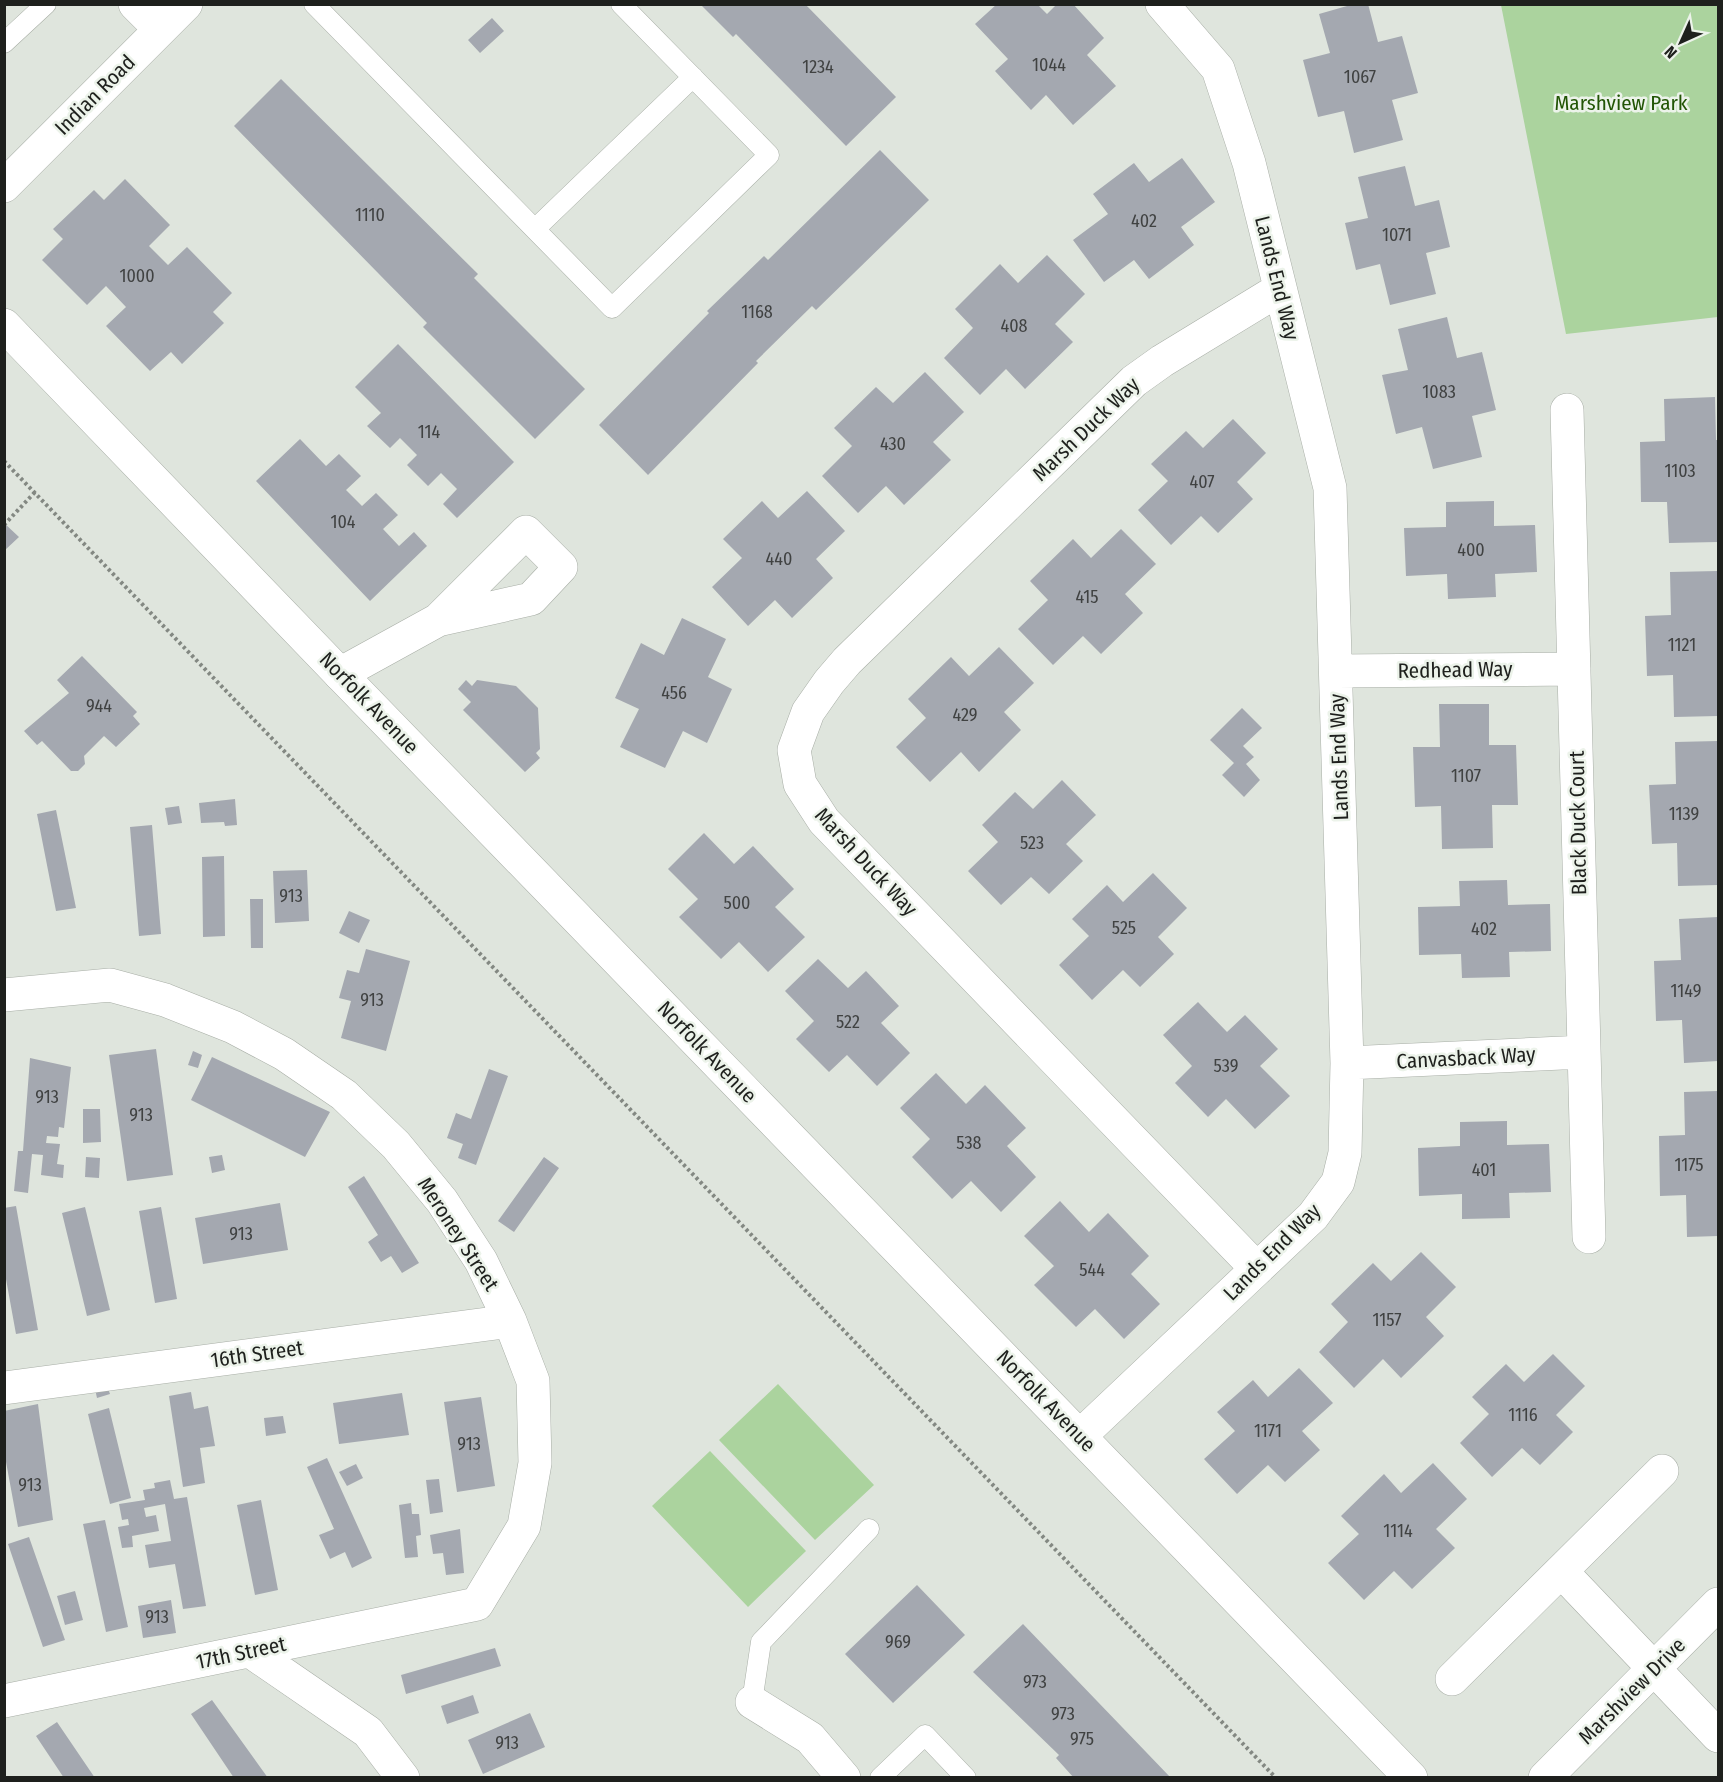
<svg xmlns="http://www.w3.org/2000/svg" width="1723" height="1782" font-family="'Fira Sans Condensed',sans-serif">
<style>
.green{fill:#abd39e}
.building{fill:#a4a8b0}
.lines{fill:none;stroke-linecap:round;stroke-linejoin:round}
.service-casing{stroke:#a8aea6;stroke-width:21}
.minor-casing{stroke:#a8aea6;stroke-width:34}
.secondary-casing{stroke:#a8aea6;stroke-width:34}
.path{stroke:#838882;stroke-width:4;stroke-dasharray:3 3;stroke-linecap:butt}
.service{stroke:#fff;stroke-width:20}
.minor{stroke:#fff;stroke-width:33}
.secondary{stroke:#fff;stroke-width:33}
.labels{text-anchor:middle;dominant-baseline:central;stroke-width:5;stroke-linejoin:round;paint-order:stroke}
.number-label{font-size:18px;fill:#404242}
.street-label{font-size:21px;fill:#1e201d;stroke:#ecf3ea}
.park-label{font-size:21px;fill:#225505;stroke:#ecf3ea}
</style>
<rect width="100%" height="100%" fill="#dfe5dd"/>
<path class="green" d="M1501 5H1718V317L1566 334Z
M778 1384 874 1485 815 1540 719 1440Z
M710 1451 806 1551 748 1607 652 1506Z"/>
<path class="building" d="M700 4H805L896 97 846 146 736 34 733 37Z
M997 4H1037L1047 14 1057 4H1073L1104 38 1087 55 1116 86 1073 125 1046 95 1031 110 995 71 1008 59 975 24Z
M1354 4H1368L1378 42 1402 36 1418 93 1392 100 1403 140 1354 153 1344 111 1318 117 1303 60 1330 53 1319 14Z
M492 18 504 31 480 53 468 40Z
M281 79 478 274 474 278 585 389 535 439 423 327 427 323 234 126Z
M880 150 929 200 816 310 812 306 756 361 758 363 648 475 599 425 709 313 707 311 764 256 768 260Z
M1182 158 1215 202 1181 227 1194 245 1149 279 1134 260 1104 282 1073 240 1108 214 1093 194 1134 163 1149 182Z
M1405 166 1415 206 1439 200 1450 247 1426 253 1436 294 1390 305 1380 264 1356 270 1345 223 1368 218 1358 177Z
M125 179 170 225 149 246 168 265 187 247 232 293 213 312 224 323 182 364 171 352 150 371 106 326 126 307 106 286 87 305 42 260 63 239 53 229 94 190 104 200Z
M1047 255 1085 294 1055 324 1073 342 1025 389 1006 369 980 395 944 358 973 328 955 309 1000 264 1018 283Z
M1447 317 1457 358 1482 352 1496 410 1472 416 1482 457 1433 469 1422 427 1396 434 1382 375 1408 370 1398 329Z
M398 344 514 462 457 518 443 504 457 489 441 473 428 486 407 465 417 455 400 438 390 448 367 426 381 413 355 387Z
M925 372 964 412 933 442 951 460 904 505 886 486 858 513 822 476 852 446 834 428 876 387 893 403Z
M1715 397 1716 440H1718V542L1669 543 1667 502H1641L1640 442 1665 441 1664 399Z
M1233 419 1266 453 1237 482 1253 499 1218 533 1201 516 1171 545 1138 510 1168 481 1151 464 1186 431 1203 448Z
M300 439 326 466 339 454 361 476 346 490 362 506 376 493 398 515 383 529 399 546 414 532 427 546 370 601 256 481Z
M807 491 845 531 816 559 833 578 792 618 775 600 748 626 712 587 742 558 723 539 762 501 778 518Z
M1494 501V526L1535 525 1537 572 1495 574 1496 597 1448 599 1447 574 1406 576 1404 528 1446 527V502Z
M4 523 19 537 4 551Z
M1121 529 1156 564 1125 594 1143 613 1101 654 1083 636 1053 665 1018 629 1048 600 1030 581 1073 539 1091 558Z
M1718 571V716L1674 717 1673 675 1647 676 1645 616 1671 615 1670 572Z
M682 618 726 639 708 677 732 689 707 743 683 731 665 768 620 747 639 709 615 698 641 643 664 655Z
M999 647 1034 683 1004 712 1021 730 979 772 961 752 930 782 896 747 926 718 908 699 951 657 969 676Z
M82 656 137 712 133 716 140 724 116 747 104 736 84 756 85 764 78 771H71L42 741 37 745 24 731 69 693 57 680Z
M466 680 472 686 477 680 516 686 538 708 540 749 536 753 540 758 525 772 463 710 471 702 458 689Z
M1439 704H1489V745H1516L1518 805H1492L1493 848 1442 849 1441 806 1415 807 1413 747H1440Z
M1242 708 1262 728 1243 746 1254 757 1246 764 1260 780 1244 797 1222 775 1234 763 1210 740Z
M1718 741V885L1678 886 1677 843 1652 844 1649 785 1676 784 1675 742Z
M1062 780 1096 815 1066 844 1083 861 1049 894 1031 877 1001 905 968 871 998 842 982 825 1015 792 1033 809Z
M235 799 237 825 225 826 224 822 201 823 199 803Z
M179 806 182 823 168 825 165 808Z
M56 810 76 908 56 911 37 814Z
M152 825 161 934 139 936 130 827Z
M704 833 734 864 753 846 794 889 775 907 805 937 768 972 739 942 721 959 679 917 698 899 668 869Z
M224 856 225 936 203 937 202 857Z
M307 870 309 921 275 923 273 871Z
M1153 873 1187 908 1158 937 1174 954 1140 987 1123 970 1092 1000 1059 965 1089 936 1072 919 1107 885 1123 902Z
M1507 880 1508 905 1550 904 1551 951 1509 952 1510 977 1462 978 1461 954 1419 955 1418 907 1460 906 1459 881Z
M250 899H263V948H251Z
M349 911 370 920 359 943 339 933Z
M1718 917V1061L1684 1063 1682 1020 1656 1021 1654 961 1681 960 1679 919Z
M366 949 410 961 386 1051 341 1038 351 1001 339 998 347 970 359 973Z
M818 959 848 988 866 971 899 1006 881 1023 910 1053 877 1086 847 1055 829 1072 796 1039 814 1021 785 991Z
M1198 1002 1227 1032 1245 1015 1278 1049 1260 1066 1290 1096 1255 1129 1226 1099 1208 1117 1175 1083 1192 1066 1163 1035Z
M156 1049 173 1175 127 1181 109 1055Z
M193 1051 202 1055 198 1068 188 1065Z
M212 1057 330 1112 305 1157 191 1100Z
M30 1058 71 1067 64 1128 59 1127 58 1137 47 1136 46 1143 60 1144 57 1164 64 1165 63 1178 41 1175 43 1155 32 1154 28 1193 14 1191 18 1151H23Z
M489 1069 508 1076 476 1165 458 1158 463 1144 447 1138 456 1113 471 1119Z
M936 1073 966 1104 985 1085 1026 1128 1007 1146 1036 1177 1001 1212 971 1181 952 1199 912 1157 930 1139 900 1108Z
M1718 1091V1236L1687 1237 1686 1195 1660 1196 1659 1136 1685 1135 1684 1092Z
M83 1109H100L101 1142 83 1143Z
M1507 1121V1145L1549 1144 1551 1192 1509 1193 1510 1218 1462 1219V1194L1419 1196 1418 1148 1460 1146V1122Z
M222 1155 225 1170 212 1173 209 1157Z
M86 1157 100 1158 99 1178 85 1177Z
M544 1157 559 1168 514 1232 498 1221Z
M364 1176 419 1263 402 1273 391 1256 381 1262 368 1242 378 1235 348 1187Z
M1060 1201 1089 1232 1108 1213 1149 1256 1131 1274 1160 1304 1124 1339 1095 1309 1076 1327 1034 1285 1054 1266 1024 1236Z
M280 1203 288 1250 203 1264 195 1218Z
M16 1206 38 1330 16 1334 4 1268V1208Z
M85 1207 110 1310 87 1316 62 1213Z
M161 1207 177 1299 155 1303 139 1211Z
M1421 1252 1456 1287 1426 1317 1444 1336 1401 1378 1383 1359 1354 1388 1319 1352 1348 1322 1331 1304 1373 1263 1391 1281Z
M1553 1354 1585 1386 1556 1415 1573 1432 1540 1465 1522 1448 1492 1477 1460 1443 1489 1414 1472 1397 1506 1364 1524 1382Z
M1299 1368 1333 1403 1302 1431 1320 1450 1285 1482 1268 1465 1237 1494 1204 1459 1235 1431 1217 1412 1253 1380 1268 1397Z
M107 1386 110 1394 97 1398 95 1389Z
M191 1392 194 1409 208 1406 215 1446 200 1448 205 1483 183 1487 169 1396Z
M402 1393 409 1435 339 1444 333 1403Z
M481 1397 495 1486 457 1492 444 1402Z
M38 1404 53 1520 18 1527 4 1451V1411Z
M109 1408 131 1498 110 1504 88 1414Z
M283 1416 286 1433 266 1436 264 1418Z
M327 1458 372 1558 352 1568 345 1552 330 1559 319 1535 334 1529 307 1467Z
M1433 1463 1467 1499 1436 1529 1455 1548 1412 1589 1394 1571 1364 1600 1328 1563 1359 1534 1341 1516 1384 1474 1401 1493Z
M356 1464 363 1478 347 1486 339 1472Z
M439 1479 443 1512 430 1514 426 1480Z
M170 1480 174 1499 187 1497 206 1606 183 1609 175 1564 149 1568 145 1545 171 1541 165 1504 144 1508 146 1517 156 1515 159 1531 132 1536 133 1547 122 1548 118 1527 129 1525 128 1519 122 1520 119 1504 145 1500 143 1490 155 1488 154 1483Z
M261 1500 278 1590 255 1595 237 1505Z
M411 1503 412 1514H419L421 1535 416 1536 418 1557 405 1558 399 1505Z
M105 1520 128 1627 106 1632 83 1524Z
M460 1529 464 1573 446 1575 443 1553 433 1554 430 1535Z
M29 1537 65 1640 43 1647 8 1544Z
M917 1585 965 1635 893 1703 845 1654Z
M75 1591 83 1620 65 1625 57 1596Z
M171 1600 176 1633 143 1638 138 1606Z
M1023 1624 1171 1778H1074L1056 1758 1059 1755 973 1672Z
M495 1648 501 1666 406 1694 401 1675Z
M473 1695 479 1713 447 1724 441 1706Z
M212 1700 268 1778H234L191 1714Z
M530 1713 545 1747 483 1774 468 1740Z
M57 1722 95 1778H64L36 1736Z"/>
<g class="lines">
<defs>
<path id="service" d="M314 4 612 308 769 155 621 4
M4 43 46 4
M535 229 693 77
M752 1702 761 1642 869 1529
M880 1778 925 1735 966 1778"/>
<path id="minor" d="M135 4 160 29
M4 186 186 4
M1567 410 1589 1237
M1337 671 1574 669
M340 674 438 620 531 599 561 567 526 532 438 620
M4 995 110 985 165 1000 233 1027 284 1054 344 1095 396 1145 442 1201 481 1261 510 1321 533 1381 535 1463 524 1526 477 1604 4 1701
M1347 1063 1584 1052
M1257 1269 824 821 800 784 794 750 808 712 829 682 847 661 1134 381 1162 361 1280 289
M4 1388 510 1321
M1080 1436 1313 1216 1338 1182 1345 1153 1347 1063 1330 488 1249 163 1218 69 1162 4
M1561 1571 1718 1736
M250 1651 368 1732 403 1778
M1452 1679 1662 1471
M752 1702 810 1738 844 1778
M1545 1778 1718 1604"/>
<path id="secondary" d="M4 325 340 674 1411 1778"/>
</defs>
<use href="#service" class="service-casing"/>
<use href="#minor" class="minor-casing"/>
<use href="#secondary" class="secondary-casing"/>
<path class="path" d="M4 461 1276 1778
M4 525 35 492"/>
<use href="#service" class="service"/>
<use href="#minor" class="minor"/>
<use href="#secondary" class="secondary"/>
</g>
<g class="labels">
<g class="number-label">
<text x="1049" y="65">1044</text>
<text x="818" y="67">1234</text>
<text x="1360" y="77">1067</text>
<text x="370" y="215">1110</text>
<text x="1144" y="221">402</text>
<text x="1397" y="235">1071</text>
<text x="137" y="276">1000</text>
<text x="757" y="312">1168</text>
<text x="1014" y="326">408</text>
<text x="1439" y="392">1083</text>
<text x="429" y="432">114</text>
<text x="893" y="444">430</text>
<text x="1680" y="471">1103</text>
<text x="1202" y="482">407</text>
<text x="343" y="522">104</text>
<text x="1471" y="550">400</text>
<text x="779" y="559">440</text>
<text x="1087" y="597">415</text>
<text x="1682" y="645">1121</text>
<text x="674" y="693">456</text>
<text x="99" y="706">944</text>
<text x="965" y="715">429</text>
<text x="1466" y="776">1107</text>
<text x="1684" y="814">1139</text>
<text x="1032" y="843">523</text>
<text x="291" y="896">913</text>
<text x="737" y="903">500</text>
<text x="1124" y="928">525</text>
<text x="1484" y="929">402</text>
<text x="1686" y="991">1149</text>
<text x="372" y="1000">913</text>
<text x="848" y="1022">522</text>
<text x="1226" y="1066">539</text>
<text x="47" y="1097">913</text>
<text x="141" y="1115">913</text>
<text x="969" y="1143">538</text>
<text x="1689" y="1165">1175</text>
<text x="1484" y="1170">401</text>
<text x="241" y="1234">913</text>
<text x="1092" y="1270">544</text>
<text x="1387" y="1320">1157</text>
<text x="1523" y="1415">1116</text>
<text x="1268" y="1431">1171</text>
<text x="469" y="1444">913</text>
<text x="30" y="1485">913</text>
<text x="1398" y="1531">1114</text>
<text x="157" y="1617">913</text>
<text x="898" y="1642">969</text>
<text x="1035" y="1682">973</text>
<text x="1063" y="1714">973</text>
<text x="1082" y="1739">975</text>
<text x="507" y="1743">913</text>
</g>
<g class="street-label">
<text transform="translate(95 95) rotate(-45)">Indian Road</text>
<text transform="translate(1277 278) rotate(76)">Lands End Way</text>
<text transform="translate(1086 429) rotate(-44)">Marsh Duck Way</text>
<text transform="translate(1455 670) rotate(-1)">Redhead Way</text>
<text transform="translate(369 703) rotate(46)">Norfolk Avenue</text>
<text transform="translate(1339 757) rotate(-92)">Lands End Way</text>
<text transform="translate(1578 823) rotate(-91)">Black Duck Court</text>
<text transform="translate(866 862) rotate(47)">Marsh Duck Way</text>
<text transform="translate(707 1052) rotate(46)">Norfolk Avenue</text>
<text transform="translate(1466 1058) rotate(-3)">Canvasback Way</text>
<text transform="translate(458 1234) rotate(57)">Meroney Street</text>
<text transform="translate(1272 1252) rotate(-45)">Lands End Way</text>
<text transform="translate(257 1354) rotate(-8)">16th Street</text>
<text transform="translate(1046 1401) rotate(46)">Norfolk Avenue</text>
<text transform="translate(241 1653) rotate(-12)">17th Street</text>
<text transform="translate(1632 1691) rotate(-45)">Marshview Drive</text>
</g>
<g class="park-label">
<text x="1621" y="103">Marshview Park</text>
</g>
</g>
<rect width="1723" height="1782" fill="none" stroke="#1e201d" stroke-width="12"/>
<g transform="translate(1681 42) rotate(225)" stroke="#ecf3ea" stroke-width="4.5" paint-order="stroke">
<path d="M0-4.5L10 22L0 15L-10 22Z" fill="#1e201d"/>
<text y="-9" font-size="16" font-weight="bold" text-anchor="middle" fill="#1e201d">N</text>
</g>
</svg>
